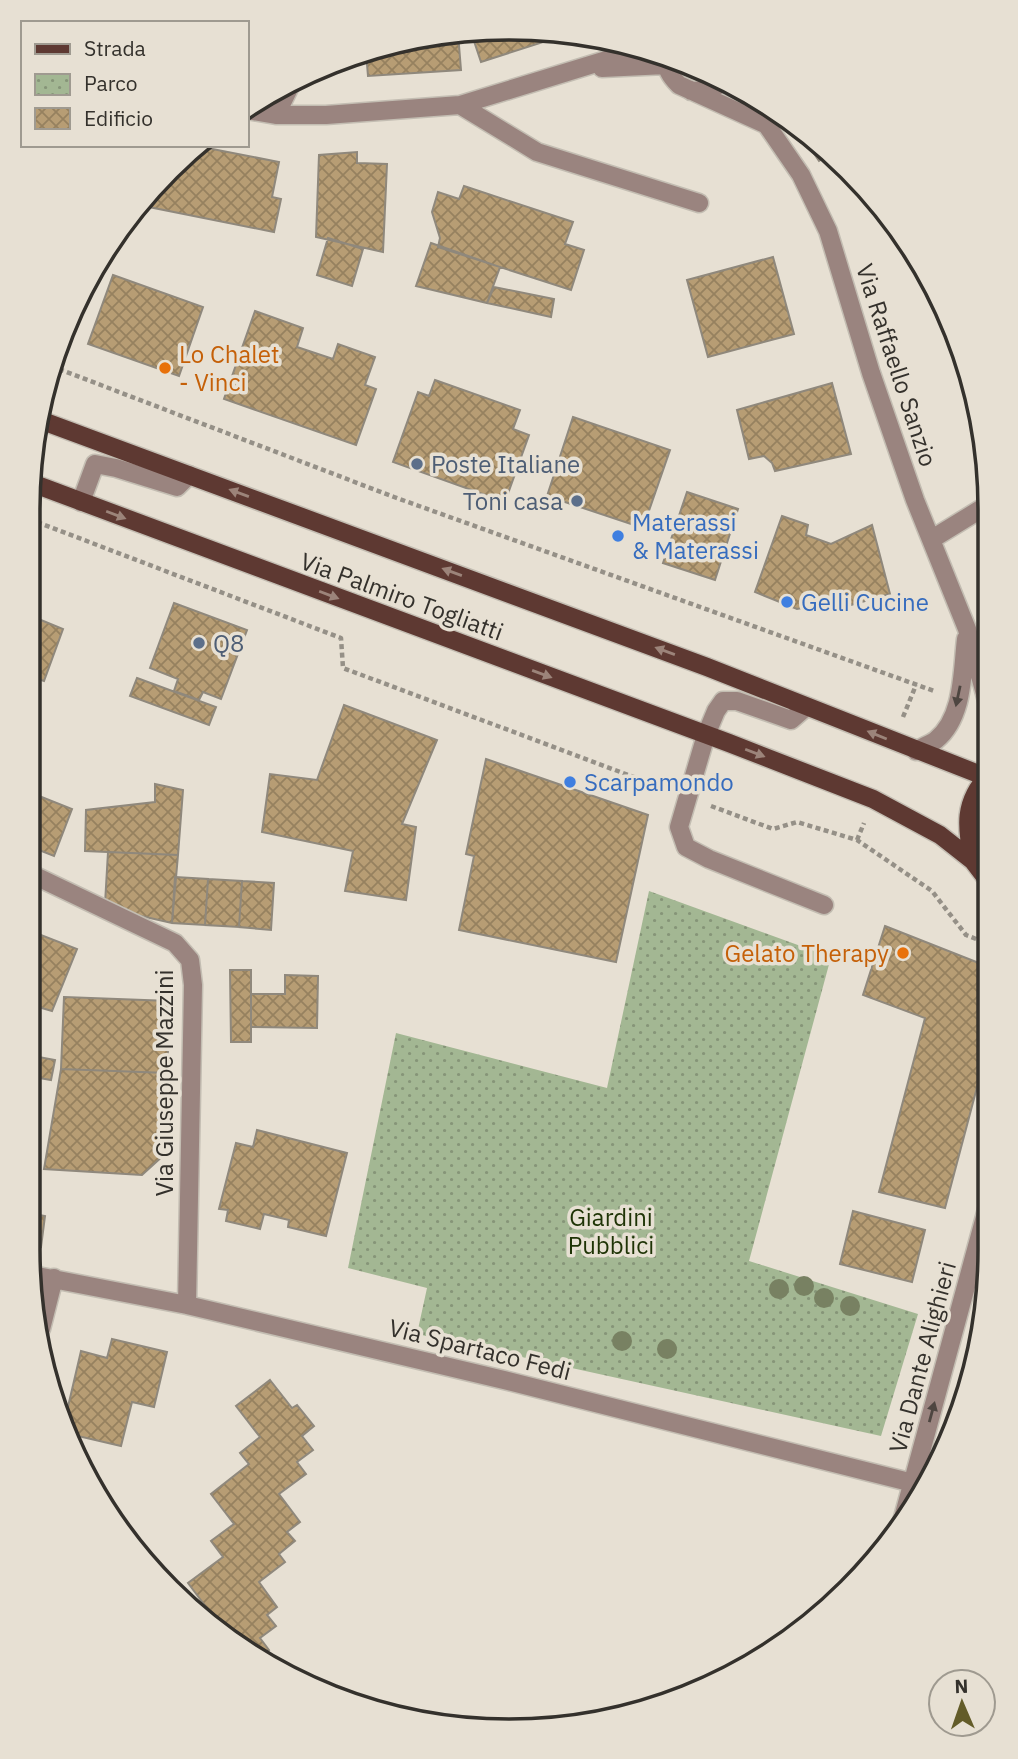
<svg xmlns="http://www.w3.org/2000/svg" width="1018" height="1759" font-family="'IBM Plex Sans',sans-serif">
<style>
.park{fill:url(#park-dots)}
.building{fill:url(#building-cross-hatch);stroke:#8f887c;stroke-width:2}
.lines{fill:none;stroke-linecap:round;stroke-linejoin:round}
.minor-casing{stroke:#c3bdb2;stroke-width:21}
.major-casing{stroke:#c3bdb2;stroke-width:21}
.path{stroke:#959087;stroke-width:4.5;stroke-dasharray:5 3.5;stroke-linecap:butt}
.minor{stroke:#9a847f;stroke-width:18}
.major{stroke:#5e3932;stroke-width:18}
.tree{fill:#788162}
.oneway{fill:#9c847a}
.oneway2{fill:#4e4641}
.food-dot{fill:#e8710a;stroke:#e7e0d3;stroke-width:2.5}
.service-dot{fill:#5c6f8a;stroke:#e7e0d3;stroke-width:2.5}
.shop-dot{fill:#3f7fe0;stroke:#e7e0d3;stroke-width:2.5}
.labels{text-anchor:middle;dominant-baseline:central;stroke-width:7;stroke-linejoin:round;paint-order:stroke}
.food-label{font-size:24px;fill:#c56008;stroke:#e7e0d3;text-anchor:start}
.street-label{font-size:24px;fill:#34312c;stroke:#e7e0d3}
.service-label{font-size:24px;fill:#4e5e75;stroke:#e7e0d3;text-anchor:start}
.shop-label{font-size:24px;fill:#366cbe;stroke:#e7e0d3;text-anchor:start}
.park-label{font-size:24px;fill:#1e3305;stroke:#e7e0d3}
.rim{fill:none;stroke:#34312c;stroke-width:3.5}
</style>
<defs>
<pattern id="park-dots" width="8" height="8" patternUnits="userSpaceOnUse" patternTransform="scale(1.75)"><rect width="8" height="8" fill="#a3b793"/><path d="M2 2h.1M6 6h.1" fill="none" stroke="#869578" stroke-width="1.8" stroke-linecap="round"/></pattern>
<pattern id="building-cross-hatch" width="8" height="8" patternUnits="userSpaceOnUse" patternTransform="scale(1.75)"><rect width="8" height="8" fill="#b79d74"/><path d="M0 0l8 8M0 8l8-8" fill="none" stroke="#96815f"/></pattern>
</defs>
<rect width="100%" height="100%" fill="#e7e0d3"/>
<path class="park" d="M649 891 831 957 749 1261 918 1314 881 1436 417 1334 427 1288 348 1268 396 1033 607 1088Z"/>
<path class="building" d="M509 28 568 34 481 62 471 32Z
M458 33 461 70 368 76 366 52 415 37Z
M794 124 830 154 819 161Z
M197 146 279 162 272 197 281 199 274 232 139 205 169 169Z
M357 152V163L387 164 383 252 316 237 319 155Z
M464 186 573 222 565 244 584 250 571 290 438 247 440 238 432 212 438 192 459 199Z
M328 238 363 249 352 286 317 275Z
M431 243 500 267 487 303 416 286Z
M773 257 794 334 708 357 687 280Z
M113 275 203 307 179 376 88 344Z
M494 287 554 299 551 317 487 303Z
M255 311 303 328 297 347 333 359 338 344 375 357 365 385 376 389 356 445 224 399Z
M435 380 520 410 513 429 529 435 505 502 393 462 418 392 429 396Z
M832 383 851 454 775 471 772 463 764 456 749 459 737 410Z
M573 417 670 450 643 528 547 496Z
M687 492 738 509 715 580 663 563Z
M782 516 808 525 806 535 831 544 872 525 890 594 840 608 837 602 797 609 755 592Z
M174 603 247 630 221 699 203 692 199 700 174 691 178 679 150 668Z
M36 618 63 629 44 681 29 676V637Z
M137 678 216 707 209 725 130 696Z
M344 705 437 740 402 824 416 827 406 900 345 891 353 851 262 832 270 774 317 780Z
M486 759 648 815 616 962 459 930 474 856 466 854Z
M155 784 183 790 178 855 85 851 86 810 155 802Z
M29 792 72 809 54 856 29 846Z
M108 852 178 855 172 923 128 913 105 904Z
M175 877 208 879 205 925 172 923Z
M208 879 242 881 239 927 205 925Z
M242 881 274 883 271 930 239 927Z
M885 926 989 967V1042L945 1208 879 1192 925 1018 863 995Z
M28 930 77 949 52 1011 28 1004Z
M230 970H251V1042H231Z
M285 975 318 976 317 1028 251 1027V994H285Z
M64 997 170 1001 167 1073 61 1069Z
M28 1055 55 1060 51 1080 28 1076Z
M61 1069 167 1073 165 1154 142 1175 44 1169Z
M257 1130 347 1153 326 1236 288 1227 289 1220 264 1214 260 1229 226 1221 228 1210 219 1209 236 1143 253 1147Z
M28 1174 39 1175 34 1214 45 1216 41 1247 28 1245Z
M853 1211 925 1230 912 1282 840 1264Z
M112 1339 167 1352 154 1407 132 1402 121 1446 69 1434 64 1424 81 1351 107 1358Z
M270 1380 292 1408 297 1405 314 1426 302 1436 313 1450 297 1462 306 1474 279 1494 300 1522 287 1532 295 1541 279 1554 285 1562 259 1582 277 1607 267 1615 276 1626 260 1638 269 1650 260 1658 241 1650 204 1615 209 1611 188 1583 223 1557 211 1541 234 1524 211 1494 249 1464 240 1453 260 1437 236 1406Z"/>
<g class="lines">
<defs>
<path id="minor" d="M665 56C666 69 670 76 679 85L765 124
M602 68 666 65
M691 91C702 91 715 90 723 81
M744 92 801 175 828 231 871 373 915 500 967 629 989 708
M460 105 537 152 699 203
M247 110 276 115H326L460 105 642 49
M276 115 292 82
M81 502 95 464 116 468 177 487 189 475
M932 539 989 504
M806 707 791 720 737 701H723L716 711 706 735 679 827 686 847 709 859 824 905
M916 751C922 747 931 744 936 740 964 717 962 672 966 639
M29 873 175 943 190 960 193 985 187 1305
M32 1275 187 1305 504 1380 913 1483
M41 1329 54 1278
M901 1525 989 1202"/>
<path id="major" d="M40 420 707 667 986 777
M29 482 729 743 873 799 940 835 973 861 989 882
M973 861C966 827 963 802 989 775"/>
</defs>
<use href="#minor" class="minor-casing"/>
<use href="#major" class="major-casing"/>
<path class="path" d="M51 366 394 497 934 691
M29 519 341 638 343 668 663 788
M903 717 916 685
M711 806 773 829 797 822 857 840 932 891 966 935 989 944
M857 840 864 823"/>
<use href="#minor" class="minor"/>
<use href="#major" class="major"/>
</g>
<g class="tree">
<circle cx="804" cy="1286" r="10"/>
<circle cx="779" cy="1289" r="10"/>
<circle cx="824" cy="1298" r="10"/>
<circle cx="850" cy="1306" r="10"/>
<circle cx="622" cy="1341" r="10"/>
<circle cx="667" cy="1349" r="10"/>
</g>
<defs><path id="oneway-solid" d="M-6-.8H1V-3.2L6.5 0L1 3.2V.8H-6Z" transform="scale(1.75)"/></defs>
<g class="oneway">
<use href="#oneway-solid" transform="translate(239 493) rotate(-160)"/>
<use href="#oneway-solid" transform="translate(116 515) rotate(21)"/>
<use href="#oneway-solid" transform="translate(452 572) rotate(-160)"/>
<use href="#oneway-solid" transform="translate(329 595) rotate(21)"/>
<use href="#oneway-solid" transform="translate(665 651) rotate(-160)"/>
<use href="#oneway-solid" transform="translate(542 674) rotate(20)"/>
<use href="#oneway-solid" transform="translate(877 735) rotate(-158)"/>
<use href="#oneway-solid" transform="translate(755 753) rotate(21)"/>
</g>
<g class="oneway2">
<use href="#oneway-solid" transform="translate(958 696) rotate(102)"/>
<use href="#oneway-solid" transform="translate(932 1412) rotate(-75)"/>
</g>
<g class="food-dot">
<circle cx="165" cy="368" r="7"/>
<circle cx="903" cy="953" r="7"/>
</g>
<g class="service-dot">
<circle cx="417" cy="464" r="7"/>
<circle cx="577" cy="501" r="7"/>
<circle cx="199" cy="643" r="7"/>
</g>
<g class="shop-dot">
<circle cx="618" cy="536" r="7"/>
<circle cx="787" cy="602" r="7"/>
<circle cx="570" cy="782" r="7"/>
</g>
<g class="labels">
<g class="food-label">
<text x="179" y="354">Lo Chalet<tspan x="179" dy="28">- Vinci</tspan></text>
<text x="889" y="953" text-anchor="end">Gelato Therapy</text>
</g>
<g class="street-label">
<text transform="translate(897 365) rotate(72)">Via Raffaello Sanzio</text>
<text transform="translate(402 596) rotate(20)">Via Palmiro Togliatti</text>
<text transform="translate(164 1083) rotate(-90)">Via Giuseppe Mazzini</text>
<text transform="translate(480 1349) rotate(14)">Via Spartaco Fedi</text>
<text transform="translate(922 1357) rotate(-75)">Via Dante Alighieri</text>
</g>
<g class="service-label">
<text x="431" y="464">Poste Italiane</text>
<text x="563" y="501" text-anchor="end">Toni casa</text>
<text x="213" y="643">Q8</text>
</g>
<g class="shop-label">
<text x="632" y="522">Materassi<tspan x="632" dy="28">&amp; Materassi</tspan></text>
<text x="801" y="602">Gelli Cucine</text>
<text x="584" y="782">Scarpamondo</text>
</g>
<g class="park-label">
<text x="611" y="1217">Giardini<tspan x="611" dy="28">Pubblici</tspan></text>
</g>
</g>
<path d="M0 0H1018V1759H0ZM509 40H509A469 469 0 0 1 978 509V1250A469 469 0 0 1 509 1719H509A469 469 0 0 1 40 1250V509A469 469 0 0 1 509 40Z" fill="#e7e0d3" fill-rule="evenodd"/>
<path class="rim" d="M509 40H509A469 469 0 0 1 978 509V1250A469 469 0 0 1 509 1719H509A469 469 0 0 1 40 1250V509A469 469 0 0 1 509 40Z"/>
<rect x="21" y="21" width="228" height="126" fill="#e7e0d3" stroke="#9f9a90" stroke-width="2"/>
<rect x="35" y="44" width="35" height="10" fill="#5e3932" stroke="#9f9a90" stroke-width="2"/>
<text x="84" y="56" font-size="21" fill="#34312c">Strada</text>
<rect x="35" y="74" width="35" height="21" fill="url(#park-dots)" stroke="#9f9a90" stroke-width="2"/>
<text x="84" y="91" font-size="21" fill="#34312c">Parco</text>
<rect x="35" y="108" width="35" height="21" fill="url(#building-cross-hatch)" stroke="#9f9a90" stroke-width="2"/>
<text x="84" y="126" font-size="21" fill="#34312c">Edificio</text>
<g transform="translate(962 1703) rotate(358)"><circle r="33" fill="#e7e0d3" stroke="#9f9a90" stroke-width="2"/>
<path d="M0-5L12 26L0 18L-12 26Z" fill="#635c29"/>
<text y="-10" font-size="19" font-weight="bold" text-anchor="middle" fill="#34312c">N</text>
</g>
</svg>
